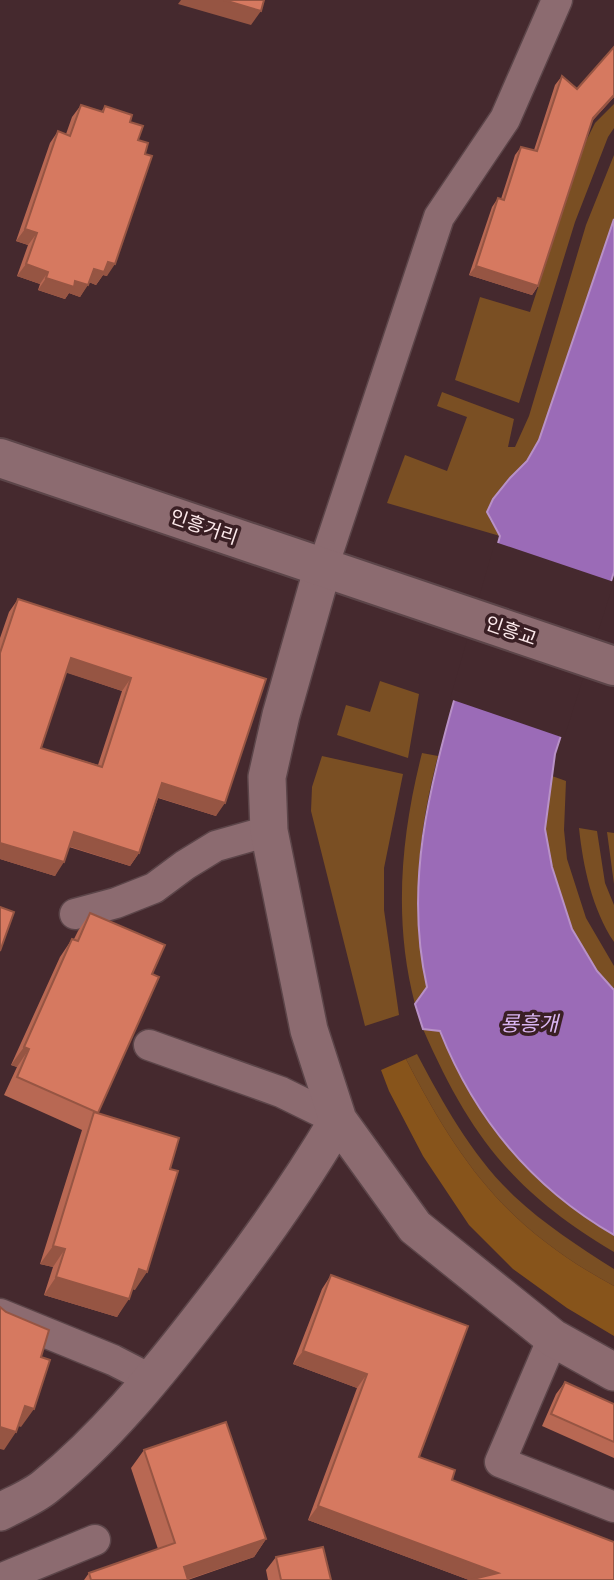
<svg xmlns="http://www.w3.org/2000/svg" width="614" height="1580" font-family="Helvetica,'Noto Sans KR',sans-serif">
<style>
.green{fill:#7a4f23}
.forest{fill:#87541b}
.water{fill:#9b6bb7;stroke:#b891c7;stroke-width:2}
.pier{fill:#45292e}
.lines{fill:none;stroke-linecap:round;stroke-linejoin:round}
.minor-casing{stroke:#5c4549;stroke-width:33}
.tertiary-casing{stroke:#5c4549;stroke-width:40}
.secondary-casing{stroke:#5c4549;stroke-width:42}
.minor{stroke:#8c6b70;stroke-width:30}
.tertiary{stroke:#8c6b70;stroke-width:37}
.secondary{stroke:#8c6b70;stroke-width:38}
.wall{fill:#b86853;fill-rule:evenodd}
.shaded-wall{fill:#965543}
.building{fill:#d67960;stroke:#965543;stroke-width:2;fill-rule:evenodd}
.labels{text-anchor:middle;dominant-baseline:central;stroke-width:7;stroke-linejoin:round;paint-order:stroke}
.street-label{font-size:19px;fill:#fce9eb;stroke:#3a1f24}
.water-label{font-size:21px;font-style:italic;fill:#dab6f2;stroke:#3a1f24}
</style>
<rect width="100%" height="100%" fill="#45292e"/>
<path class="green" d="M614 104V128L608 137 575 222 519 403 455 380 480 297 530 312 586 141 595 123Z
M614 155V219L539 440 527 462 509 478 489 518 500 536 387 503 405 455 447 471 467 417 437 406 442 392 514 419 508 447H515L529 416 586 225Z
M380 681 419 694 408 758 337 735 346 705 370 712Z
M422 753 438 756C418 831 410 912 428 987L415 1004C393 921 401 835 422 753Z
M322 756 403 774 384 868V910L399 1015 365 1026 311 811 312 787Z
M552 776 566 781 564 830 567 859 586 918 614 966V990L597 971 572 929 552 867 545 829Z
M579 828 597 831 605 883 614 905V942C592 909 583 866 579 828Z
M607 832 614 833V884Z
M423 1029 440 1030 448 1050 484 1116 593 1223 614 1235V1252C513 1192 470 1136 423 1029Z
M417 1054C444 1105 472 1156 514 1196 544 1224 579 1247 614 1269V1286C507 1228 460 1164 406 1059Z"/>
<path class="forest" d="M406 1059C460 1164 507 1228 614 1286V1336L567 1308 513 1269 469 1225 423 1156 389 1091 381 1070Z"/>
<path class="water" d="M614 219V572L555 754 545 829 552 867 572 929 597 971 614 990V1235C531 1187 475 1119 440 1031L423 1029 415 1004 427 987C404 886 429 787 457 690 471 638 486 587 500 536L487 512 493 499 510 478 527 461 539 440Z"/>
<path class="pier" d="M495 542 614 582 564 738 450 699Z"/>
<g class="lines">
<defs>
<path id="minor" d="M323 567 439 217 505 119 557 0
M75 914 116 903 154 888 185 865 216 846 269 831
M149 1045 281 1092 338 1120
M0 1314 113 1360 152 1380
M553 1338 500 1462 614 1507
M0 1579 95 1540"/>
<path id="tertiary" d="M323 567 281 715 267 777 269 831 309 1030 338 1120 415 1227 553 1338 614 1372
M0 1512C15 1504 33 1497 46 1486 104 1439 152 1380 198 1321 250 1255 295 1193 338 1120"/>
<path id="secondary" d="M0 458 614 666"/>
</defs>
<use href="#minor" class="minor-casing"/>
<use href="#tertiary" class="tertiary-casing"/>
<use href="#secondary" class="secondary-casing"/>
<use href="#minor" class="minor"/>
<use href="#tertiary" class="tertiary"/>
<use href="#secondary" class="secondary"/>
</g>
<path class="wall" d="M614 47V97L592 121 538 286 532 295 469 275 492 207 498 198 501 199 515 155 521 147 534 150 555 85 562 76 577 89Z
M81 105 101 112 105 106 130 122 138 140 107 276 103 275 96 285 89 282 80 297 69 293 65 299 38 290 40 284 17 276 28 245 16 241 50 143 58 131 66 134 72 117Z
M18 599 266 679 216 816 158 798 139 853 130 866 69 847 55 876 0 859V638L9 612ZM66 672 122 691 98 765 41 748Z
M90 913 152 974 98 1113 135 1290 133 1289 117 1317 44 1295 53 1267 40 1264 82 1130 4 1095 17 1067 11 1065 60 957 72 939H74L78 931Z
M331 1275 419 1457 452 1480 469 1580 308 1520 357 1388 293 1364 322 1289Z
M565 1382 614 1404V1458L542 1426 556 1394Z
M144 1450 266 1539 254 1557 188 1580H84L89 1573 158 1549 131 1468Z
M276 1557 331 1580H268L266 1570Z"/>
<path class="shaded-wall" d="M181 0H224L261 11 251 25 178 4Z
M614 95V97L587 127 593 118Z
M25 229 37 233 28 245 16 241Z
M108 262 115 264 107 276 103 275 96 285 86 281 94 269Z
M26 264 48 272 40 284 17 276Z
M476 266 538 286 532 295 469 275Z
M46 278 75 281 88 285 80 297 69 293 65 299 38 290Z
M71 658 131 678 122 691 61 671Z
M162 783 225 803 216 816 153 796Z
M74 832 139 853 130 866 65 845Z
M0 843 64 862 55 876 0 859Z
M24 1047 29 1049 17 1067 11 1065Z
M53 1246 65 1249 53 1267 40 1264Z
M139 1269 147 1272 135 1290 126 1287Z
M56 1277 129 1299 117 1317 44 1295Z
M303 1351 367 1374 357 1388 293 1364Z
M25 1406 34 1409 21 1427 12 1424Z
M0 1427 16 1432 4 1450 0 1449Z
M318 1506 498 1573 469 1580 308 1520Z
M266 1539 254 1557 186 1580 184 1567Z"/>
<path class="building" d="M224 0H264L261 11Z
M614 47V95L593 118 538 286 476 266 498 198 504 200 521 147 537 151 562 76 577 89Z
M81 105 103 112 105 106 132 115 130 122 143 126 138 140 148 143 145 154 152 156 115 264 108 262 104 272 94 269 88 285 75 281 74 287 46 278 48 272 26 264 37 233 25 229 58 131 70 136Z
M18 599 266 679 225 803 162 783 139 853 74 832 64 862 0 843V653ZM71 658 131 678 102 767 41 748Z
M0 907 14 912 0 951Z
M90 913 165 945 152 974 159 977 98 1113 17 1077 29 1049 24 1047 72 939 78 941Z
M94 1112 179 1138 170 1169 178 1171 147 1272 139 1269 129 1299 56 1277 65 1249 53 1246Z
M331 1275 468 1326 419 1457 455 1470 452 1480 614 1542V1580H469L498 1573 318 1506 367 1374 303 1351Z
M0 1307 6 1312 49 1330 41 1357 50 1360 34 1409 25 1406 16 1432 0 1427Z
M565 1382 614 1404V1442L551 1414Z
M226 1422 266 1539 184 1567 188 1580H91L89 1573 175 1543 144 1450Z
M323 1547 331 1580H281L276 1557Z"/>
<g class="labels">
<g class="street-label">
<text transform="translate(204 527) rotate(19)">인흥거리</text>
<text transform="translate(511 631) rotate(19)">인흥교</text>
</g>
<g class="water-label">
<text x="529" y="1023">룡흥개</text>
</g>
</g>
</svg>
